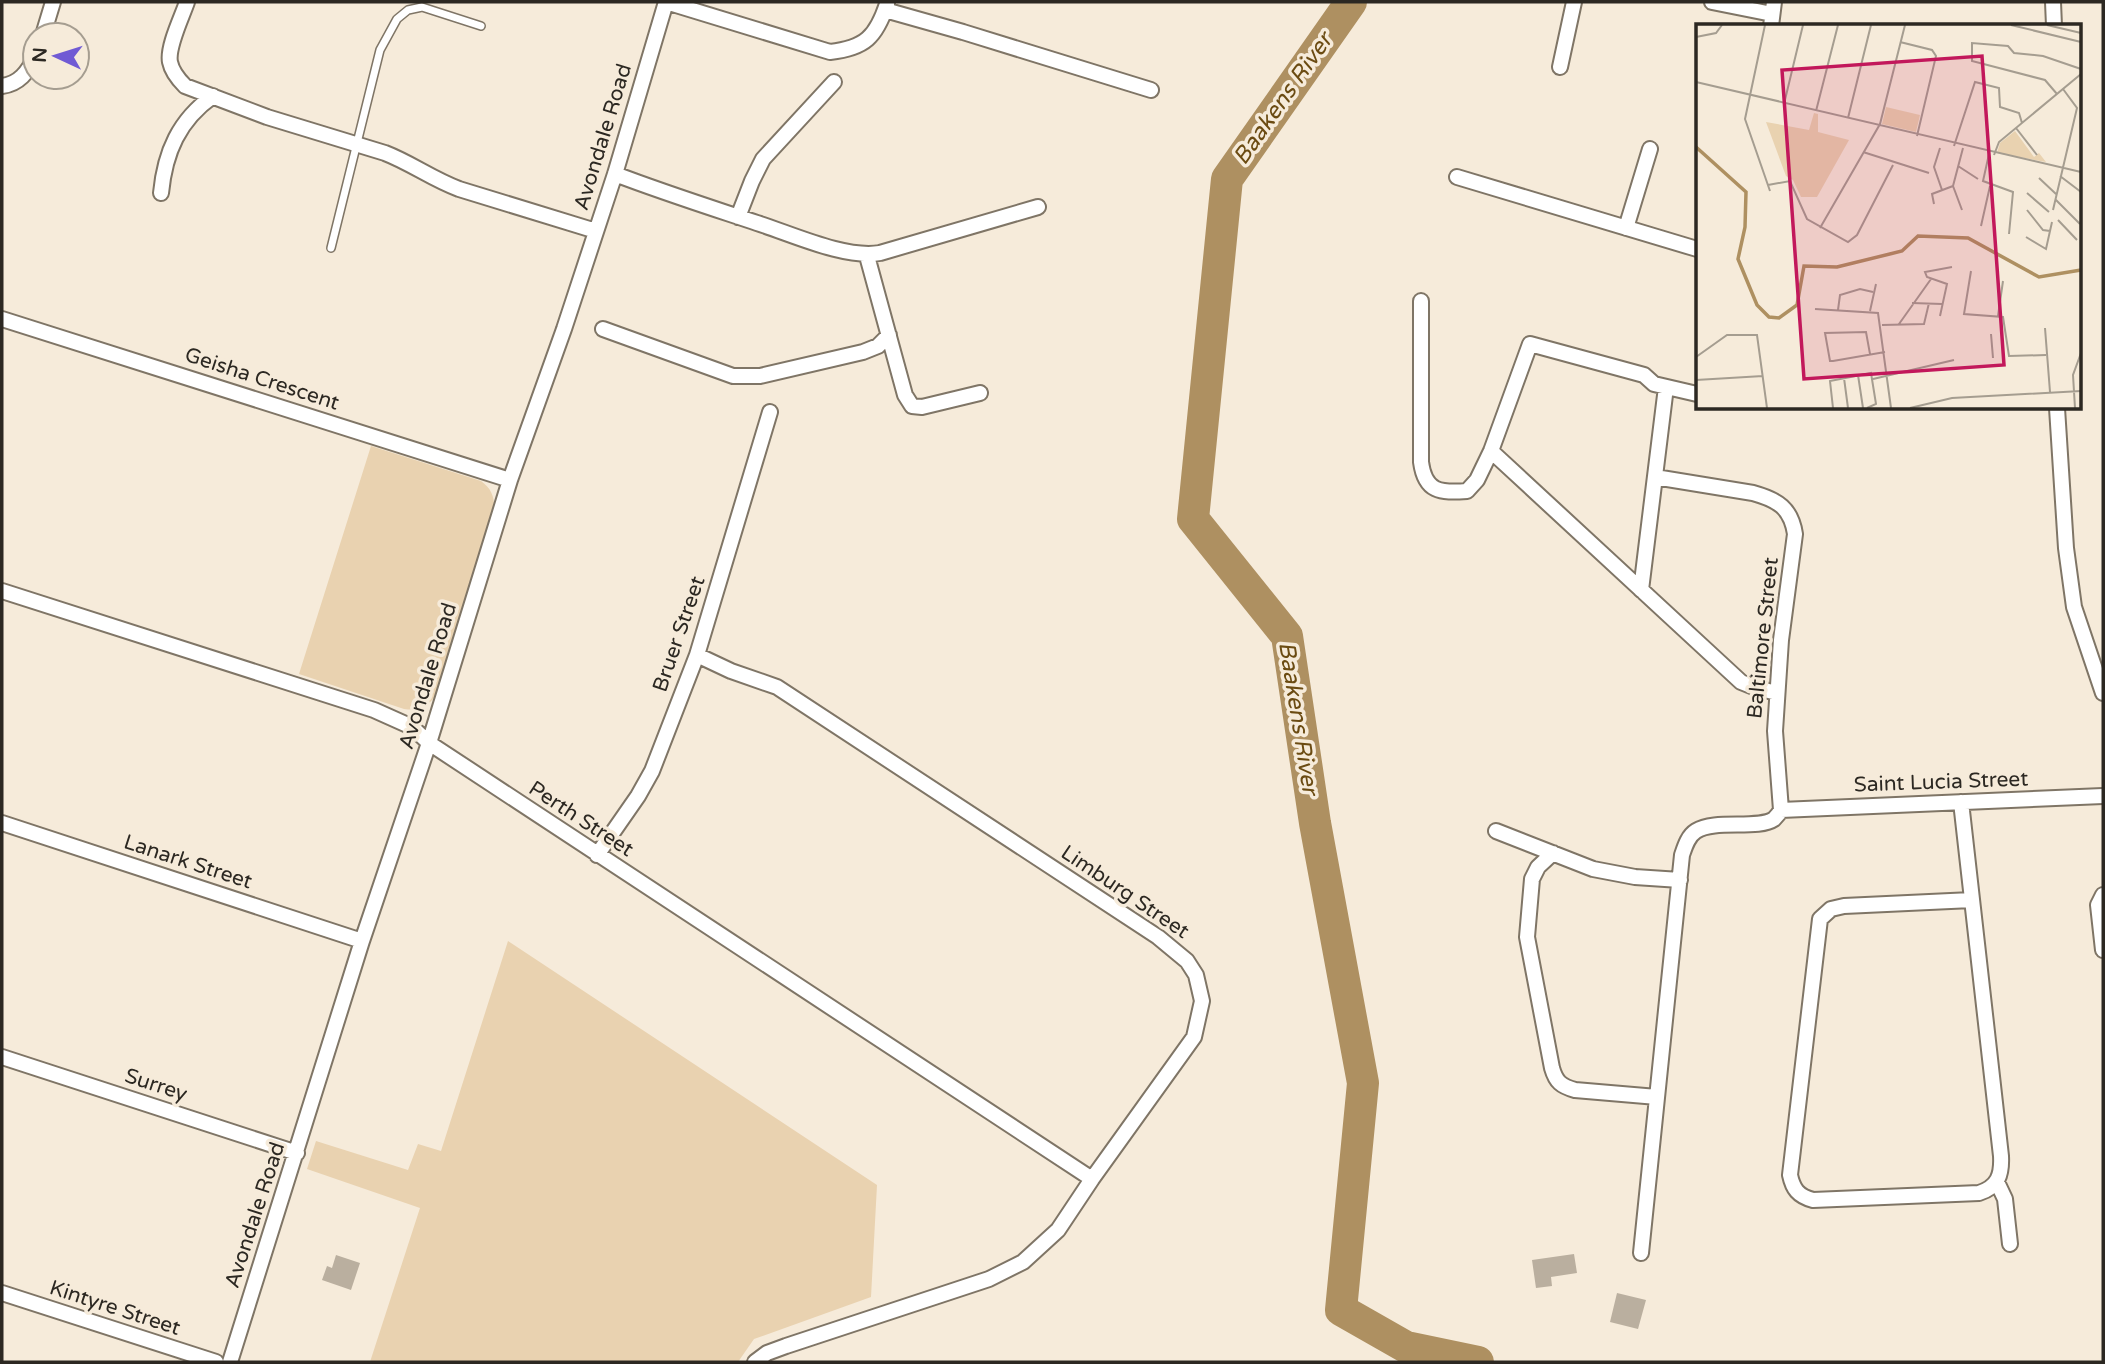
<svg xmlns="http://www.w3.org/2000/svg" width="2105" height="1364" font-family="'Varela Round',sans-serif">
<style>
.green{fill:#e9d2b0}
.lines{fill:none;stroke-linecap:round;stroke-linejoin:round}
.river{stroke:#ae9061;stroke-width:32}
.building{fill:#baaf9f}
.service-casing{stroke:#7f7566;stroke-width:10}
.minor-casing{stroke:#7f7566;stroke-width:18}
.service{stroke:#fff;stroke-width:7}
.minor{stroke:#fff;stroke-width:14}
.labels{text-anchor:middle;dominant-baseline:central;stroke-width:7;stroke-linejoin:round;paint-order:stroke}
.street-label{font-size:21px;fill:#2c2822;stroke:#f6ebda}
.water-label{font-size:23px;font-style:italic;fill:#6b4b12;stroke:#f6ebda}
.inset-river{fill:none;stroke:#ae9061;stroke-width:3.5}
.inset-road{fill:none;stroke:#a59d90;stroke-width:2}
.view{fill:#c2185b;fill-opacity:0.15;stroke:#c2185b;stroke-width:3.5}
.inset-edge{fill:none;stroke:#2c2822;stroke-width:3.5}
</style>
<rect width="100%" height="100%" fill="#f6ebda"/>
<path class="green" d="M371 446 481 481C492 489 495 498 494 511L435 696C427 708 418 711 404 709L299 674Z
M508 941 877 1185 871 1297 754 1339 738 1362H370L420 1208 307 1169 316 1141 408 1170 418 1144 441 1151Z"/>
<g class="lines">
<path class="river" d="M1351 2 1227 179 1193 519 1287 636 1315 823 1363 1083 1341 1310 1406 1347 1478 1362"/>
</g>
<path class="building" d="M1574 1254 1577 1273 1551 1277 1552 1286 1536 1288 1532 1260Z
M336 1255 360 1263 351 1290 322 1280 327 1266 332 1268Z
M1617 1293 1646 1300 1638 1329 1610 1322Z"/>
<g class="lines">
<defs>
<path id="service" d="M331 248 380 50 397 19 408 10 422 7 481 26"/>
<path id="minor" d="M187 2C182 17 167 47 170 62 172 72 179 80 185 86L267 117 385 153C411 163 432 179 459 189L596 231
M666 2 830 52C865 48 876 37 887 4
M1712 2 1772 14
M2053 2 2054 26
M885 10 963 32 1151 90
M1771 26 1774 2
M43 35 53 2
M1560 67 1574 2
M2 86C19 84 28 72 35 57
M615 174C662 192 709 207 757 223 792 234 845 259 880 253L1038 207
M1457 177 1697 249
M161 193C165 152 179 120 213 96
M738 217 752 181 763 159 834 82
M1626 228 1650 149
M867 256 905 395 912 406 922 407 980 393
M1421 301V462C1425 492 1440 493 1467 491L1477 480 1491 451 1530 344 1644 375 1654 384 1697 394
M2 319 510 480
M603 329 733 376H760L863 352 878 346 889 335
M2057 408 2066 548 2074 607 2103 693
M1491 451 1741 682 1756 688 1777 693
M1655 477 1753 493C1778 500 1791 508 1795 534L1781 640 1775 731 1781 810
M1641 590 1666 387
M2 591 374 710 412 727 429 743 1092 1179
M697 655 731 671 777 687 1158 937 1187 961 1196 975 1202 1001 1194 1037 1092 1179 1058 1230 1023 1262 989 1279 786 1346 767 1353 755 1362
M1961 802 2001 1156C2002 1175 1998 1187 1979 1193L1813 1200C1798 1196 1793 1189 1790 1175L1820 919 1831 909 1844 906 1972 900
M1781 810 2103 796
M2 823 362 941
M1496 831 1593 869 1635 877 1680 880
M1553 853 1538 867 1532 879 1527 937 1552 1068C1556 1082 1561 1086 1575 1090L1657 1097
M597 855 638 796 652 771 697 655 770 412
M2103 895 2098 905 2103 950
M2 1057 297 1153
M1997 1182 2005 1199 2010 1244
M1641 1253 1682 855C1685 846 1688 836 1696 831 1715 819 1758 830 1774 819 1776 817 1780 812 1781 810
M2 1293 216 1362
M230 1362 362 941 429 743 510 480 564 329 615 174 666 2"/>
</defs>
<use href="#service" class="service-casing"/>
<use href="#minor" class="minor-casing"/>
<use href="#service" class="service"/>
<use href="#minor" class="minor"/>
</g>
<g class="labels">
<g class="street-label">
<text transform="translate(603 137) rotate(-73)">Avondale Road</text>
<text transform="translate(262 379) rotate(18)">Geisha Crescent</text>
<text transform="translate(679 634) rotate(-71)">Bruer Street</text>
<text transform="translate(1763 638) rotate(-84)">Baltimore Street</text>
<text transform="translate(428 676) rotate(-73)">Avondale Road</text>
<text transform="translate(1941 782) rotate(-2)">Saint Lucia Street</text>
<text transform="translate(581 819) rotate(33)">Perth Street</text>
<text transform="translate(188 862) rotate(18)">Lanark Street</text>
<text transform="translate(1125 892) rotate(34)">Limburg Street</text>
<text transform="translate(156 1085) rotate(18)">Surrey</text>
<text transform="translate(255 1215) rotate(-72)">Avondale Road</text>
<text transform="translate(115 1308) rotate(18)">Kintyre Street</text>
</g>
<g class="water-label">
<text transform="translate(1283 99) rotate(-55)">Baakens River</text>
<text transform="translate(1298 718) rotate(81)">Baakens River</text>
</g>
</g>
<g transform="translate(1696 24)">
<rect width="385" height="385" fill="#f6ebda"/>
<path d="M190 83 224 91 220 108 186 100ZM118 89 122 90V108L153 116 121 173H105L97 156 90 152 70 98 113 106ZM319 107 338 133 343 129 350 138 301 129 304 119Z" fill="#e9d2b0"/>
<path class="inset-river" d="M0 123 50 168 49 203 42 235 61 281 73 293 83 294 101 281 108 242 141 243 206 227 222 212 272 214 343 253 385 246"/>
<path class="inset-road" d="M69 1 49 95 74 167M315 1 385 18M351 1 385 9M0 13 20 9 26 1M204 18 236 26 240 32 221 112M0 58 385 148M361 70 349 56 276 37V19L312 22 318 29 347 32 385 45M88 80 107 1M120 87 142 1M152 94 175 1M320 104 341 131M258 122 279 58 303 64 304 83 323 89 326 99M244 124 238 143 246 166M167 128 233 149M293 130 287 157 317 168 313 210M298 131 303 118 385 50M262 142 282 155M364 152 385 168M343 154 360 170M72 161 94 157 111 195 152 218 161 211 197 141M331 169 353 188M359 175 384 200M238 180 236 170 257 162M266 186 257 162 267 124M331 186 347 206 354 207M357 186 381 84 367 65M362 196 381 216M285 202 294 162M124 204 184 100 209 1M330 213 350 225 356 198M275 247 268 290 307 293 313 332 350 331M216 279 246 280M119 285 182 289 195 384M142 286 144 271 164 265 177 268M174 287 180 260M244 292 251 260 231 253 229 248 256 243M302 292 307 257M203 300 235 255M186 301 228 300 233 279M349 304 354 368M295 310 297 334M174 330 170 308 129 309 134 337H137L189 328M0 333 31 311H61L71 384M162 351 167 384M148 354 152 384M177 355 258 336M0 356 67 352M137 384 134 357 175 349 180 380 171 384M214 384 256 374 385 367M379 384 377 351 385 329"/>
<path class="view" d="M286 32 308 341 108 355 86 46Z"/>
<rect width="385" height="385" class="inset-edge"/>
</g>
<rect width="2105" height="1364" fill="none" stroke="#2c2822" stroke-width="7"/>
<g transform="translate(56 56) rotate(274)"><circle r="33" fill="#f6ebda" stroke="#a59d90" stroke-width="2"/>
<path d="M0-5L12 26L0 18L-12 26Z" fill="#705ad4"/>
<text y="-10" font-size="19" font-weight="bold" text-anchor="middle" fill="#2c2822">N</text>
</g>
</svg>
